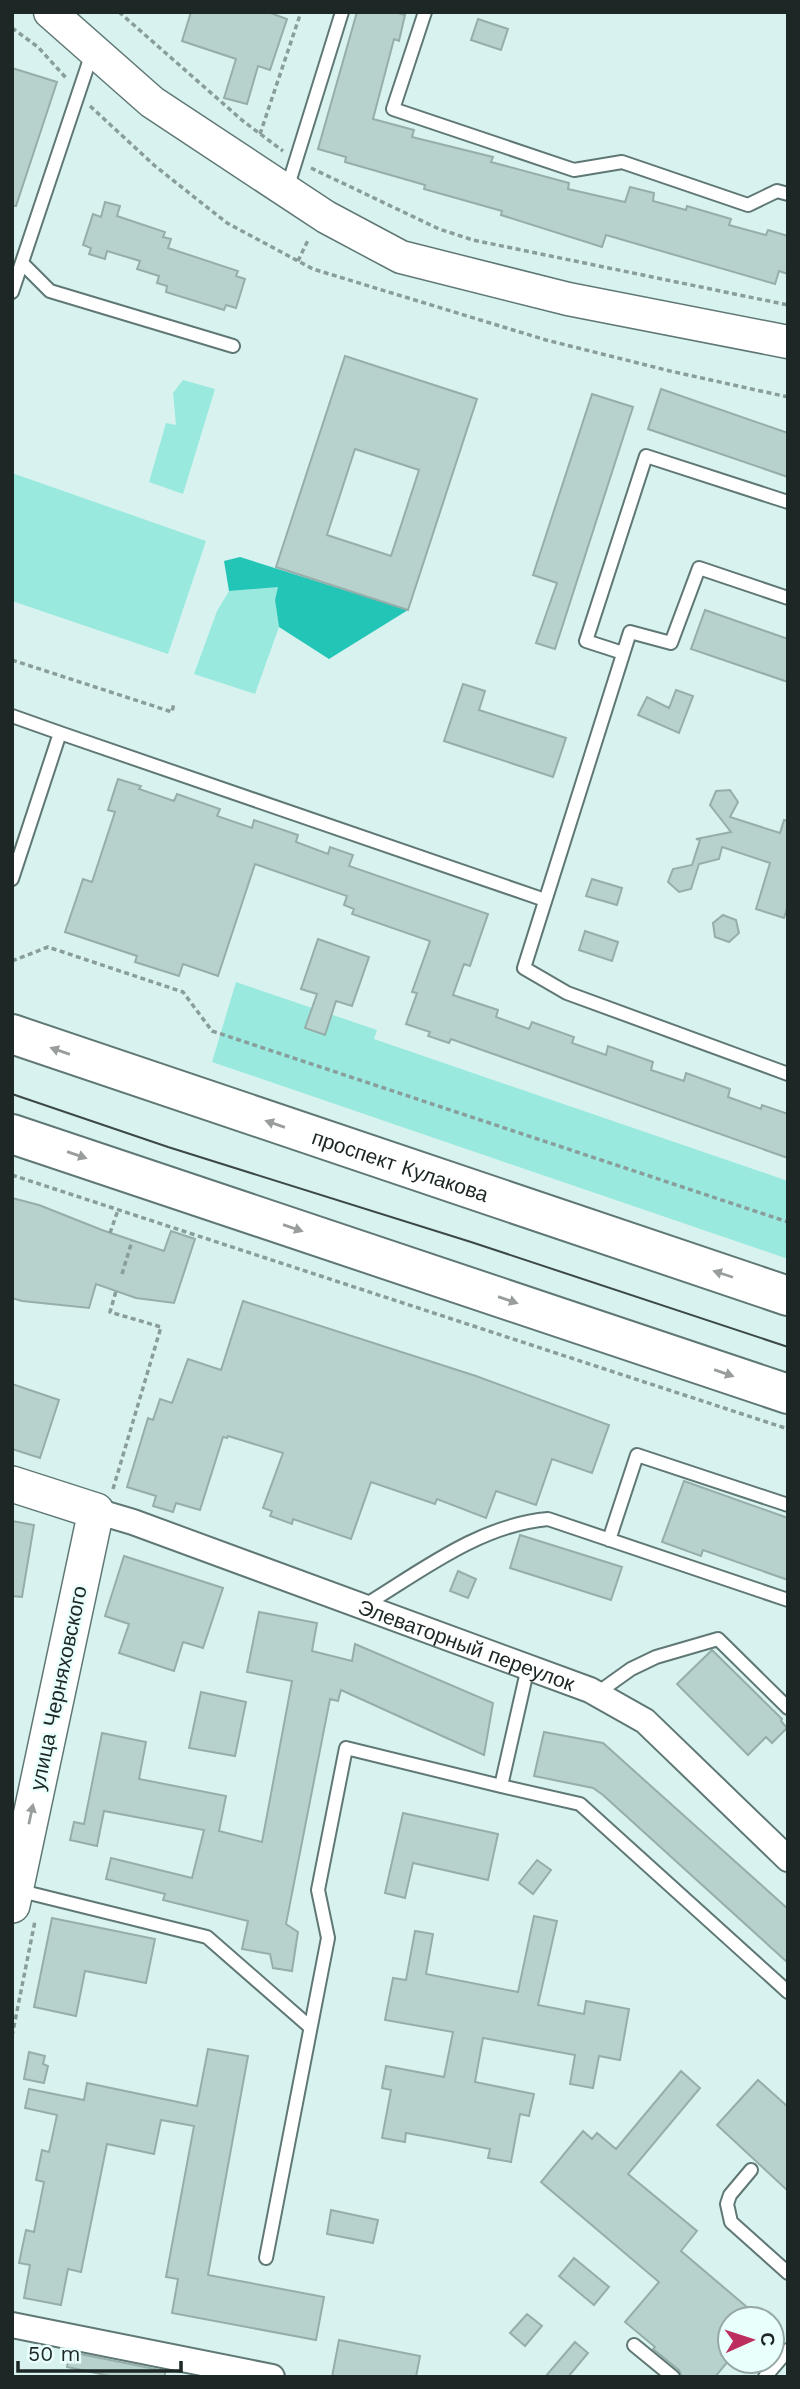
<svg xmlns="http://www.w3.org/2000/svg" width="800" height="2389" font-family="'Work Sans',sans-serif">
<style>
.green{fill:#9ae9de}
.forest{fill:#23c5b7}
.building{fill:#b7d1cd;stroke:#95aeaa;stroke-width:2;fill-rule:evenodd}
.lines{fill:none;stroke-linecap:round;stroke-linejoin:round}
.service-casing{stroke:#607875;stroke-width:16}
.minor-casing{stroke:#607875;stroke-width:28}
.tertiary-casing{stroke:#607875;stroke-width:35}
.secondary-casing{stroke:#607875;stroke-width:38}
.primary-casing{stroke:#607875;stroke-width:42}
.path{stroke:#899d9a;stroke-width:3.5;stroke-dasharray:5 3.5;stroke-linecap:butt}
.service{stroke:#fff;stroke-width:12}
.minor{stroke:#fff;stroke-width:24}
.tertiary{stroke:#fff;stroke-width:32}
.secondary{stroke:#fff;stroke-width:35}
.primary{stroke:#fff;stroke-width:38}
.tram{stroke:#3c4847;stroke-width:2}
.oneway{fill:#999e9d}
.labels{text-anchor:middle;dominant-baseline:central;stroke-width:5;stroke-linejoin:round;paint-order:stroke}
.street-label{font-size:21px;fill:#1d2726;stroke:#e9fffc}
</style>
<rect width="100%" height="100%" fill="#d8f3ef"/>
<path class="green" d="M183 380 215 389 183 494 149 482 166 423 176 425 173 393Z
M12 473 206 541 168 654 12 601Z
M279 586 275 600 279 627 255 694 194 674 217 611 229 591Z
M236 982 377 1030 374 1039 788 1181V1259L212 1062Z"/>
<path class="forest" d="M240 557 408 610 329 659 279 627 275 600 278 587 229 591 224 561Z"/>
<path class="building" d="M191 12H268L287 19 270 70 258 66 247 104 224 98 236 59 182 41Z
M357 12H395L405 15 399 41 394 39 373 119 414 130 412 137 493 157 491 162 569 183 568 189 625 202 630 187 654 193 653 201 686 210 687 206 731 219 729 225 766 235 768 230 788 236V274L779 271 775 284 606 235 602 247 501 215 502 211 424 189 425 185 345 162 346 157 318 149Z
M478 19 508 29 501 50 471 40Z
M12 68 57 82 16 206H12Z
M105 202 120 206 117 216 165 232 163 237 171 239 168 248 238 271 236 276 245 279 236 308 226 305 224 310 166 292 167 286 157 283 159 276 137 269 140 261 107 251 105 259 89 254 91 248 83 245 93 214 101 217Z
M345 356 477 399 408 610 276 567ZM355 449 419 470 391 556 327 535Z
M661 389 788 433V477L648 429Z
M592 394 633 407 555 649 536 643 557 583 533 575Z
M705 610 788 639V682L691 649Z
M463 684 485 691 479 710 566 738 553 777 444 741Z
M676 690 693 696 679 733 638 715 647 697 669 708Z
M118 779 141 786 139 789 174 801 177 794 220 809 217 816 252 828 254 820 298 835 296 842 328 854 330 847 353 855 349 866 488 914 470 966 464 964 453 995 498 1010 496 1017 529 1029 532 1022 574 1037 572 1043 606 1055 608 1046 653 1062 651 1070 684 1081 686 1073 730 1089 728 1097 761 1109 762 1105 788 1114V1158L451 1039 449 1043 428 1036 430 1032 406 1024 417 993 412 992 430 941 352 914 354 909 344 905 347 896 255 864 218 976 183 964 179 976 135 962 137 956 65 932 83 879 92 882 115 812 108 810Z
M730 790 738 802 730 817 780 833 784 820 788 821V905L784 918 756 909 770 863 722 847 719 859 699 864 691 889 679 892 668 882 673 869 692 865 700 840 696 839 731 832 710 805 716 791Z
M592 879 622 888 617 905 586 896Z
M723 915 736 920 739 933 729 942 715 937 713 923Z
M585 931 618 942 612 961 579 950Z
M318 939 369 957 352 1006 336 1001 325 1035 305 1028 317 994 301 989Z
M12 1198 39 1205 102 1230 164 1251 171 1231 195 1239 174 1303 136 1298 96 1284 89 1308 22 1301 12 1298Z
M243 1301 476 1376 609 1425 592 1473 552 1459 536 1505 496 1491 486 1518 437 1499 435 1504 371 1482 351 1539 293 1519 292 1524 270 1516 272 1511 263 1508 283 1453 228 1436 227 1438 223 1437 200 1510 176 1503 173 1512 153 1506 156 1496 127 1487 148 1418 153 1420 160 1399 172 1403 188 1359 221 1370Z
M12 1384 59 1400 40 1458 12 1449Z
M684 1481 788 1518V1580L703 1550 701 1556 662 1542Z
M12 1521 34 1525 22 1597 12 1596Z
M520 1535 622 1567 611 1600 510 1568Z
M124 1556 223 1588 203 1648 183 1642 174 1671 119 1653 129 1624 105 1616Z
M458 1571 476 1579 468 1598 450 1591Z
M259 1612 317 1623 312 1651 352 1661 355 1644 493 1703 484 1755 341 1690 338 1701 330 1699 286 1924 298 1932 292 1971 273 1968 270 1954 242 1949 248 1921 163 1900 165 1894 106 1879 111 1858 192 1878 204 1830 104 1811 97 1846 70 1840 74 1822 84 1824 102 1733 146 1742 139 1779 226 1796 219 1831 262 1842 292 1681 247 1672Z
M712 1650 782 1719 781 1721 787 1728 772 1743 766 1737 748 1755 677 1684Z
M201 1692 246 1702 235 1756 189 1748Z
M544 1732 603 1743 788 1909V1963L603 1795 593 1788 534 1776Z
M403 1813 498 1834 488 1880 413 1863 405 1898 385 1893Z
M537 1860 551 1870 533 1894 519 1883Z
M534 1916 557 1921 538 2005 584 2014 586 2001 629 2009 620 2060 599 2056 593 2088 570 2084 575 2055 483 2038 475 2082 534 2094 529 2116 520 2114 511 2162 488 2158 490 2149 445 2140 406 2133 405 2142 382 2138 391 2090 382 2088 386 2066 444 2077 453 2032 385 2020 393 1978 406 1980 415 1931 433 1934 426 1974 518 1992Z
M52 1918 155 1939 146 1983 85 1971 76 2016 34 2007Z
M208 2049 248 2056 208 2275 324 2297 316 2340 172 2313 178 2279 166 2277 194 2126 161 2120 154 2154 107 2144 81 2272 68 2269 61 2305 24 2298 30 2265 19 2263 26 2230 34 2232 44 2182 36 2180 42 2150 49 2152 57 2115 25 2108 29 2089 84 2100 87 2083 197 2106Z
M29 2052 45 2056 43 2064 48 2066 44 2083 24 2079Z
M681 2071 700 2088 628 2174 697 2231 681 2251 761 2319H730V2359L715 2377H682L679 2370 653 2349 655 2347 625 2322 659 2282 541 2182 583 2131 592 2139 597 2133 616 2149Z
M758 2080 788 2107V2191L717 2125Z
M331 2210 378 2220 373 2243 327 2234Z
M574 2258 609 2287 594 2305 559 2276Z
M527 2314 542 2326 525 2346 510 2333Z
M339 2340 420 2356 416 2377H332Z
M575 2342 588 2353 568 2377H545Z
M70 2352 165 2371V2377H115L67 2367Z"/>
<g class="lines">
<defs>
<path id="service" d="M425 12 393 109 574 170 622 162 748 205 777 191 788 194
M287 189 342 12
M22 263 50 291 233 346
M12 292 92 53
M788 598 699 568 671 643 630 632 524 968 567 993 788 1074
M623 653 586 641 646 456 788 502
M12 716 60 733 12 879
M60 733 545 900
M609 1540 637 1455 788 1505
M362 1607C420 1572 479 1525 548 1519L788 1600
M596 1694 631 1669 656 1657 718 1639 788 1708
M501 1786 580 1804 788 1992
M17 1890 207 1937 310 2027
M751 2170 730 2195 727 2204 731 2222 788 2273
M266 2258 328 1938 318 1890 346 1748 501 1786 528 1667
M634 2345 673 2377
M765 2377 788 2350"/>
<g id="minor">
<path id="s1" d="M96 1511 133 1522 590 1690 645 1721 788 1859"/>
<path d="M12 2325 272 2377"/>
</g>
<path id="tertiary" d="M50 12 152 102 326 217 401 257 568 299 788 342"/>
<path id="secondary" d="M12 1484 96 1511 12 1905"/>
<g id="primary">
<path id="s2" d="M12 1034 788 1296"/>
<path d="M12 1134 788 1394"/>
</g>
</defs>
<use href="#service" class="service-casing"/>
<use href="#minor" class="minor-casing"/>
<use href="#tertiary" class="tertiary-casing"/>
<use href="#secondary" class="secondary-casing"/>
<use href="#primary" class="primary-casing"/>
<path class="path" d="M119 12 243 121 283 151
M12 28 38 47 67 79
M90 106 155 166 227 223 313 269 546 340 670 371 788 397
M260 134 301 12
M311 168 439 229 473 240 788 305
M298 261 309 238
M12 660 172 712 174 703
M12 961 48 947 183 992 212 1031 788 1222
M12 1175 788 1429
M110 1233 118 1210
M122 1274 132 1241
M113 1489 161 1327 110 1312 116 1291
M12 2036 35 1921"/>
<use href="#service" class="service"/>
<use href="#minor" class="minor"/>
<use href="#tertiary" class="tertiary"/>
<use href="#secondary" class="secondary"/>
<use href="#primary" class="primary"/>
<path class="tram" d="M12 1094 168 1147 471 1242 788 1347"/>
</g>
<defs><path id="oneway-solid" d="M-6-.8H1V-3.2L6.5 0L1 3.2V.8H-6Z" transform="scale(1.75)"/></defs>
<g class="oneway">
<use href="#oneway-solid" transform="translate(60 1051) rotate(-161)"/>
<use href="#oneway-solid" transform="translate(275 1124) rotate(-161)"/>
<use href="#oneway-solid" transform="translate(77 1155) rotate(19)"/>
<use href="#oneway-solid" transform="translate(293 1228) rotate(19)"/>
<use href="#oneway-solid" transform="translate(723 1274) rotate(-162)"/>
<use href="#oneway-solid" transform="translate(508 1300) rotate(19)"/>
<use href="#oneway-solid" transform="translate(724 1373) rotate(19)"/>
<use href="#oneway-solid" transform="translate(31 1814) rotate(-78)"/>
</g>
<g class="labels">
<g class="street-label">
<text stroke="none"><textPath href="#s2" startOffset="410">проспект Кулакова</textPath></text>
<text stroke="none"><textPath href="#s1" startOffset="394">Элеваторный переулок</textPath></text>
<text transform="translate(58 1688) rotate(-78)">улица Черняховского</text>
</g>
</g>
<rect width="800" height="2389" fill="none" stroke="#1d2726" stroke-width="28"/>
<g transform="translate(751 2340) rotate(87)"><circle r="33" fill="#e9fffc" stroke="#97a9a6" stroke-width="2"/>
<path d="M0-5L12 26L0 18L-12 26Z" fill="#bc2e5e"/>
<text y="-10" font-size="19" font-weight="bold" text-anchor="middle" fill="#1d2726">С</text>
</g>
<path d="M18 2361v10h163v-10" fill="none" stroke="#1d2726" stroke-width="3.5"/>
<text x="28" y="2361" font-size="21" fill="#1d2726" stroke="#e9fffc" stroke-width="5" paint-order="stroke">50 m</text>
</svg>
